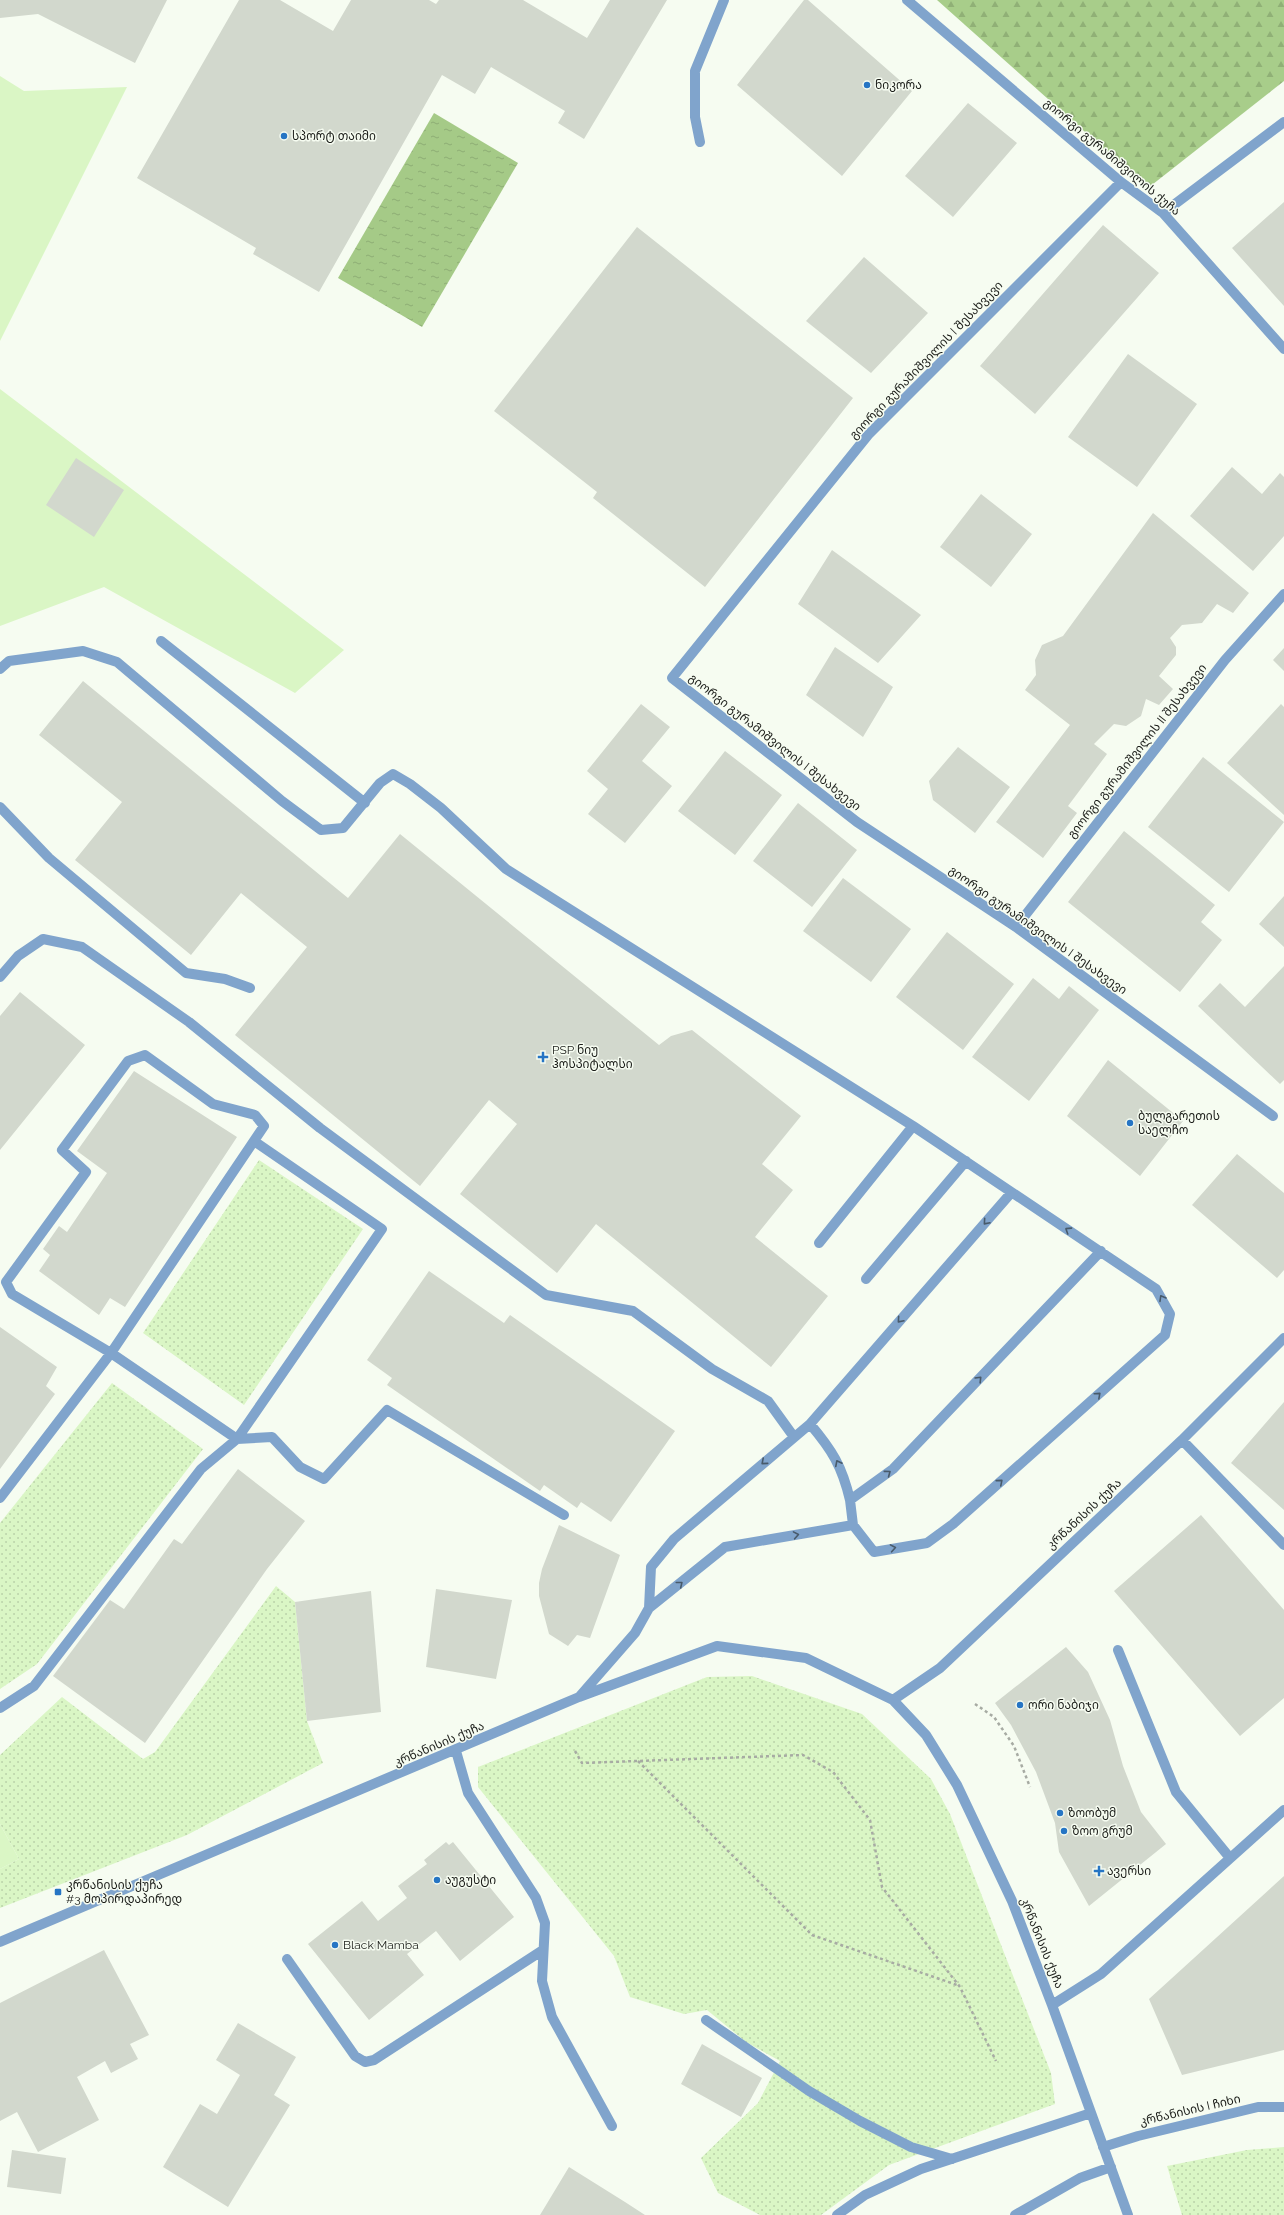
<svg xmlns="http://www.w3.org/2000/svg" width="1284" height="2215" font-family="Raleway,'Noto Sans Georgian',sans-serif">
<style>
.grass{fill:#daf6c5}
.forest{fill:url(#forest-firs)}
.park{fill:url(#park-dots)}
.water{fill:url(#water-ripples)}
.building{fill:#d2d8cd}
.lines{fill:none;stroke-linecap:round;stroke-linejoin:round}
.path{stroke:#a7aba3;stroke-width:2.5;stroke-dasharray:3 3;stroke-linecap:butt}
.minor{stroke:#80a4cc;stroke-width:10}
.oneway{stroke:#485a6a}
.poi-dot{fill:#2675c4;stroke:#f6fcf1;stroke-width:1.5}
.labels{text-anchor:middle;dominant-baseline:central;stroke-width:3;stroke-linejoin:round;paint-order:stroke}
.poi-label{font-size:12px;fill:#1b1d19;stroke:#f6fcf1;text-anchor:start}
.street-label{font-size:12px;fill:#1b1d19;stroke:#f6fcf1}
</style>
<defs>
<pattern id="forest-firs" width="22" height="20" patternUnits="userSpaceOnUse"><rect width="22" height="20" fill="#a8cd8a"/><path d="M5 1l3.5 6h-7zM16 11l3.5 6h-7z" fill="#90b076"/></pattern>
<pattern id="park-dots" width="8" height="8" patternUnits="userSpaceOnUse"><rect width="8" height="8" fill="#daf6c5"/><path d="M2 2h.1M6 6h.1" fill="none" stroke="#bad2a9" stroke-width="1.8" stroke-linecap="round"/></pattern>
<pattern id="water-ripples" width="26" height="14" patternUnits="userSpaceOnUse"><rect width="26" height="14" fill="#a5ca87"/><path d="M2 4q2-2 4 0t4 0M15 11q2-2 4 0t4 0" fill="none" stroke="#8dad74"/></pattern>
</defs>
<rect width="100%" height="100%" fill="#f6fcf1"/>
<path class="grass" d="M0 76 24 91 127 87 0 341Z
M0 389 344 650 295 693 104 587 0 626Z
M0 1824 19 1859 0 1869Z"/>
<path class="forest" d="M937 0H1284V81L1148 188Z"/>
<path class="park" d="M259 1160 363 1229 244 1405 143 1333Z
M112 1383 203 1449 37 1664 0 1689V1523Z
M276 1586 295 1602 307 1721 323 1763 187 1835 0 1908V1869L19 1859 0 1824V1755L62 1697 143 1759 155 1752Z
M752 1676 862 1714 931 1779 950 1814 1051 2073 1055 2104 889 2165 821 2215H760L718 2193 701 2158 758 2103 780 2061 746 2042 707 2010 684 2014 630 1997 614 1956 478 1787V1767L707 1677Z
M1284 2147V2215H1182L1167 2166 1247 2150Z"/>
<path class="water" d="M434 113 518 163 422 327 338 278Z"/>
<path class="building" d="M0 0H167L135 63 38 14 0 18Z
M239 0H280L333 31 351 0H429L436 4 439 0H523L587 38 610 0H667L584 139 558 123 565 111 491 67 475 94 442 75 319 292 253 254 256 248 137 178Z
M804 0H808L912 91 842 176 737 85Z
M968 103 1017 143 953 217 905 176Z
M1284 202V306L1232 248Z
M1103 225 1159 273 1035 414 980 366Z
M637 227 853 398 705 587 593 498 597 492 494 411Z
M864 257 928 313 871 373 806 321Z
M1128 354 1197 404 1137 487 1068 437Z
M76 458 124 490 94 537 46 505Z
M1232 467 1262 494 1280 473 1284 477V536L1253 571 1190 516Z
M981 494 1032 534 991 587 940 547Z
M1153 513 1249 593 1233 613 1217 604 1202 623 1182 625 1170 638 1176 647V655L1159 676 1173 689 1159 705 1146 699 1141 716 1126 726 1114 724 1094 744 1107 754 1068 806 1077 813 1043 858 996 822 1070 725 1025 690 1036 675 1035 660 1042 645 1063 636Z
M832 550 921 615 878 663 798 604Z
M835 647 893 687 863 737 806 695Z
M1284 648V671L1273 660Z
M83 681 348 898 400 834 659 1045 671 1036 692 1030 801 1116 762 1164 793 1190 755 1237 828 1296 771 1367 596 1224 557 1273 460 1194 517 1124 489 1100 420 1186 235 1035 307 947 241 893 191 955 75 860 122 802 39 735Z
M641 704 670 727 642 761 672 786 625 843 588 814 608 789 587 771Z
M1281 704 1284 707V815L1227 763Z
M958 747 1010 787 975 833 933 800 929 781Z
M725 751 782 795 735 855 678 811Z
M1203 757 1284 822 1229 892 1148 827Z
M798 803 857 850 812 907 753 861Z
M1124 831 1215 905 1201 922 1222 940 1180 992 1068 902Z
M843 878 911 929 871 982 803 931Z
M1284 896V947L1259 924Z
M947 932 1014 984 963 1050 896 997Z
M1284 966V1080L1280 1084 1198 1006 1220 983 1245 1007Z
M1033 978 1059 999 1069 986 1099 1010 1029 1101 972 1057Z
M20 992 85 1045 0 1150V1016Z
M1108 1060 1183 1121 1140 1176 1067 1116Z
M134 1071 237 1137 125 1307 110 1298 99 1315 39 1271 50 1255 43 1249 59 1226 67 1232 107 1173 77 1151Z
M1237 1154 1284 1193V1270L1277 1278 1192 1205Z
M429 1271 504 1323 510 1315 675 1431 611 1522 581 1502 577 1508 544 1485 540 1491 387 1385 392 1378 367 1360Z
M0 1327 57 1367 46 1386 55 1394 0 1469Z
M1284 1402V1510L1231 1463Z
M238 1469 305 1521 267 1569 145 1743 53 1676 110 1600 124 1609 174 1539 182 1544Z
M1201 1515 1284 1610V1698L1240 1736 1114 1591Z
M559 1525 620 1555 590 1638 577 1635 568 1646 549 1634 539 1596V1583L542 1569Z
M436 1589 512 1600 496 1679 426 1667Z
M371 1591 381 1712 307 1721 295 1602Z
M1066 1647 1088 1672 1110 1720 1123 1766 1141 1812 1166 1844 1089 1906 1059 1852 1055 1823 1036 1772 1011 1725 995 1703Z
M446 1842 449 1845 453 1842 514 1917 460 1961 436 1931 407 1954 424 1975 369 2020 308 1944 362 1901 378 1921 407 1898 398 1886 427 1864 424 1860Z
M1284 1876V2050L1182 2075 1149 1999Z
M104 1950 149 2035 130 2044 138 2059 111 2073 105 2061 77 2077 99 2120 38 2152 17 2112 0 2121V2003Z
M238 2023 296 2057 274 2095 290 2105 228 2207 163 2167 200 2104 217 2114 240 2075 216 2060Z
M702 2044 762 2078 741 2117 681 2084Z
M12 2150 66 2158 61 2194 7 2187Z
M569 2167 625 2202 645 2215H540Z"/>
<g class="lines">
<path class="path" d="M975 1704 994 1717 1014 1746 1030 1787
M575 1751 582 1763 803 1755 833 1772 870 1820 882 1887 960 1987 996 2061
M638 1761 812 1935 960 1986"/>
<path class="minor" d="M907 0 1121 182 1163 213 1284 349
M700 142 695 117V71L724 0
M1121 182 868 435 672 678 857 822 1016 927 1273 1116
M1163 213 1284 122
M161 641 365 803
M0 669 9 661 83 651 117 662 282 801 321 830 343 828 380 783 393 774 410 784 441 808 506 869 913 1126 1156 1289 1170 1314 1165 1335 953 1524 927 1543 874 1552 853 1525
M0 807 49 858 186 973 225 979 250 988
M1016 927 1225 660 1284 594
M0 977 18 956 43 939 82 947 189 1022 320 1128 546 1295 633 1311 712 1369 768 1401 794 1437
M819 1243 913 1126
M866 1279 966 1161
M810 1424C832 1450 842 1466 850 1500
M1182 1440 1284 1545
M0 1498 111 1353 264 1126 255 1115 213 1104 145 1055 128 1061 62 1150 86 1172 6 1282 12 1294 111 1353 237 1439 382 1229 254 1141
M649 1608 651 1567 674 1539 810 1424 1011 1193
M1118 1650 1176 1792 1230 1858
M580 1696 635 1633 649 1608 725 1547 853 1525 850 1500 893 1469 1101 1251
M893 1700 940 1668 1182 1440 1284 1338
M0 1708 34 1686 201 1469 237 1439 272 1437 300 1467 324 1479 387 1410 564 1515
M456 1751 468 1793 536 1898 545 1923 542 1981 552 2017 612 2126
M0 1942 579 1697 717 1646 806 1658 893 1700 926 1735 957 1785 1012 1901 1052 2005 1128 2215
M287 1959 355 2056 365 2062 374 2060 543 1950
M1052 2005 1101 1974 1284 1810
M706 2020 809 2091 860 2121 911 2147 952 2159
M1103 2147 1138 2136 1258 2107H1284
M837 2215 865 2195 921 2169 1091 2113
M1015 2215 1080 2178 1111 2167"/>
</g>
<defs><path id="oneway-chevron" d="M-2-3.5L2.5 0L-2 3.5" fill="none" stroke-width="1.6" stroke-linecap="round" stroke-linejoin="round"/></defs>
<g class="oneway">
<use href="#oneway-chevron" transform="translate(986 1222) rotate(131)"/>
<use href="#oneway-chevron" transform="translate(1068 1230) rotate(-147)"/>
<use href="#oneway-chevron" transform="translate(1162 1298) rotate(-120)"/>
<use href="#oneway-chevron" transform="translate(900 1320) rotate(131)"/>
<use href="#oneway-chevron" transform="translate(979 1379) rotate(-46)"/>
<use href="#oneway-chevron" transform="translate(1098 1395) rotate(-42)"/>
<use href="#oneway-chevron" transform="translate(764 1462) rotate(139)"/>
<use href="#oneway-chevron" transform="translate(838 1463) rotate(-117)"/>
<use href="#oneway-chevron" transform="translate(888 1473) rotate(-37)"/>
<use href="#oneway-chevron" transform="translate(1000 1482) rotate(-41)"/>
<use href="#oneway-chevron" transform="translate(796 1535) rotate(-10)"/>
<use href="#oneway-chevron" transform="translate(893 1548) rotate(-10)"/>
<use href="#oneway-chevron" transform="translate(680 1584) rotate(-39)"/>
</g>
<g class="poi-dot">
<circle cx="867" cy="85" r="4"/>
<circle cx="284" cy="136" r="4"/>
<path d="M541 1051h4v4h4v4h-4v4h-4v-4h-4v-4h4z"/>
<circle cx="1130" cy="1123" r="4"/>
<circle cx="1020" cy="1705" r="4"/>
<circle cx="1060" cy="1813" r="4"/>
<circle cx="1064" cy="1831" r="4"/>
<path d="M1097 1865h4v4h4v4h-4v4h-4v-4h-4v-4h4z"/>
<circle cx="437" cy="1880" r="4"/>
<rect x="54" y="1888" width="8" height="8" rx="2"/>
<circle cx="335" cy="1945" r="4"/>
</g>
<g class="labels">
<g class="poi-label">
<text x="875" y="85">ნიკორა</text>
<text x="292" y="136">სპორტ თაიმი</text>
<text x="552" y="1050">PSP ნიუ<tspan x="552" dy="14">ჰოსპიტალსი</tspan></text>
<text x="1138" y="1116">ბულგარეთის<tspan x="1138" dy="14">საელჩო</tspan></text>
<text x="1028" y="1705">ორი ნაბიჯი</text>
<text x="1068" y="1813">ზოობუმ</text>
<text x="1072" y="1831">ზოო გრუმ</text>
<text x="1107" y="1871">ავერსი</text>
<text x="445" y="1880">აუგუსტი</text>
<text x="66" y="1885">კრწანისის ქუჩა<tspan x="66" dy="14">#3 მოპირდაპირედ</tspan></text>
<text x="343" y="1945">Black Mamba</text>
</g>
<g class="street-label">
<text transform="translate(1112 157) rotate(40)">გიორგი გურამიშვილის ქუჩა</text>
<text transform="translate(926 360) rotate(-46)">გიორგი გურამიშვილის I შესახვევი</text>
<text transform="translate(775 742) rotate(38)">გიორგი გურამიშვილის I შესახვევი</text>
<text transform="translate(1137 751) rotate(-52)">გიორგი გურამიშვილის II შესახვევი</text>
<text transform="translate(1038 930) rotate(35)">გიორგი გურამიშვილის I შესახვევი</text>
<text transform="translate(1084 1514) rotate(-43)">კრწანისის ქუჩა</text>
<text transform="translate(439 1744) rotate(-23)">კრწანისის ქუჩა</text>
<text transform="translate(1042 1943) rotate(68)">კრწანისის ქუჩა</text>
<text transform="translate(1190 2110) rotate(-13)">კრწანისის I ჩიხი</text>
</g>
</g>
</svg>
